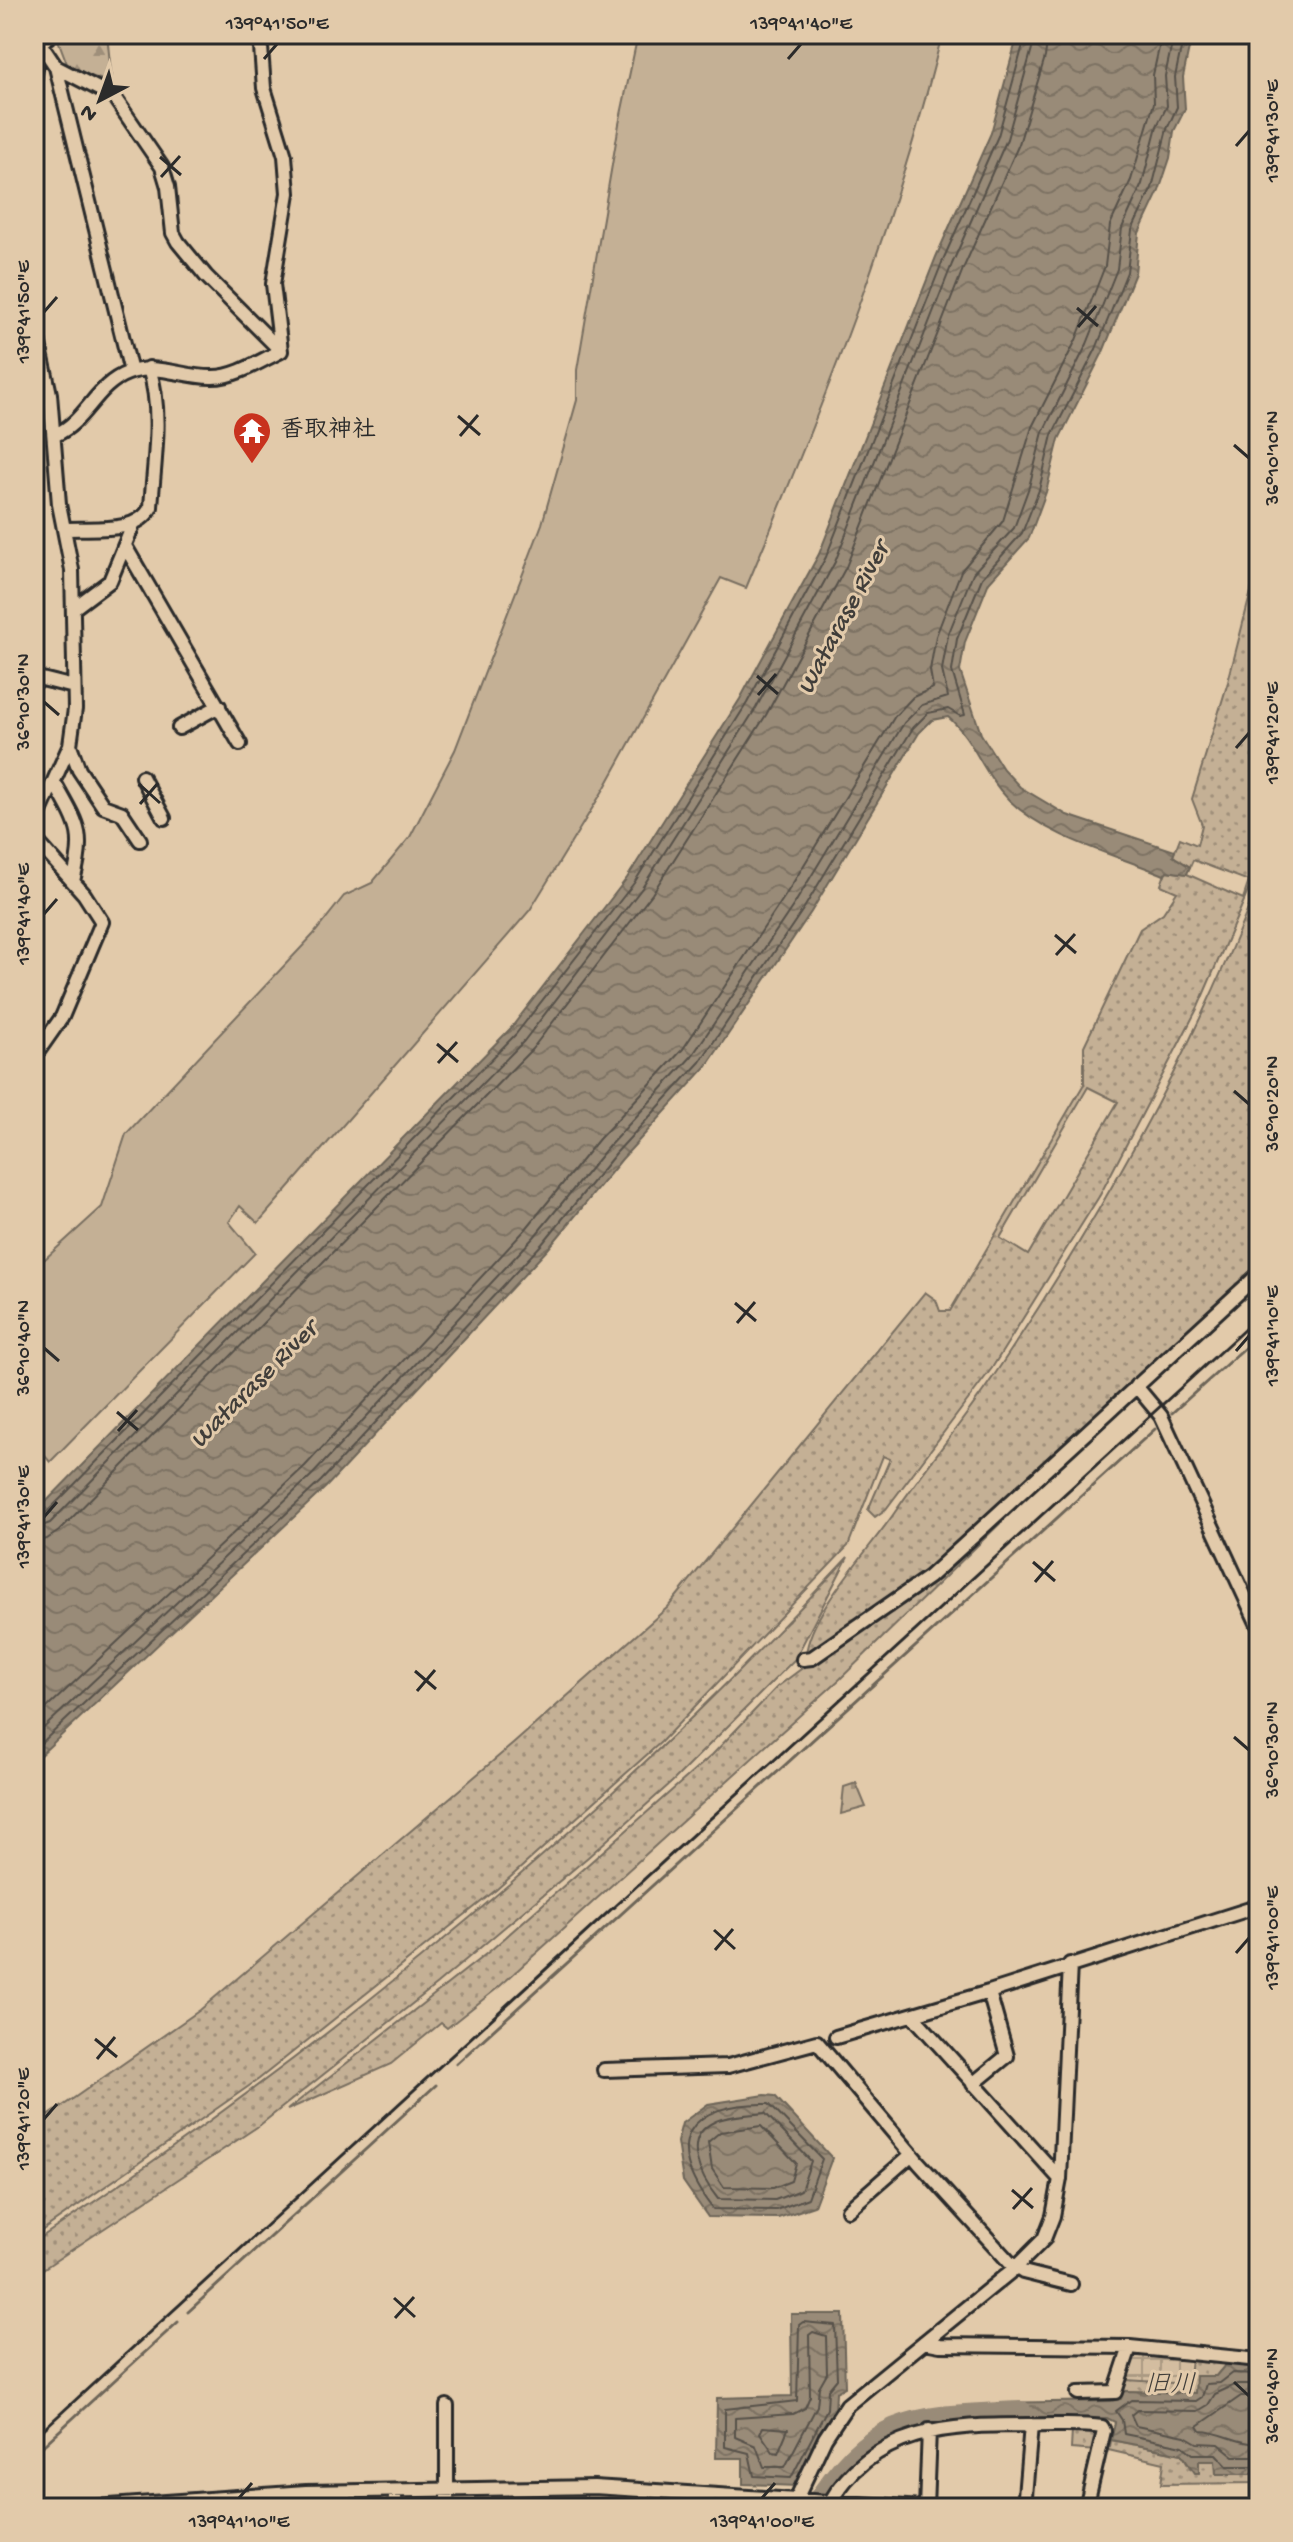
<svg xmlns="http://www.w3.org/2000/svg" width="1293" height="2542" font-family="'Gochi Hand','Klee One',sans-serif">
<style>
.industrial{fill:url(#industrial-grid)}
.grass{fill:url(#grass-dots);stroke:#786e60;stroke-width:2;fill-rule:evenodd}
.forest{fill:url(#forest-firs);stroke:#786e60;stroke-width:2}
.cemetery{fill:url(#cemetery-stones);stroke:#786e60;stroke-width:2}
.pitch{fill:#c4b095;stroke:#786e60;stroke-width:2}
.water{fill:url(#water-waves);stroke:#6d6559;stroke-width:2}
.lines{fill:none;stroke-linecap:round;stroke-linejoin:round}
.shore{stroke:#57514a;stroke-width:2}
.stream{stroke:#6d6559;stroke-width:3}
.river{stroke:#998b78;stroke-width:18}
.minor-casing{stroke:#2b2b2b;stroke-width:18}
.minor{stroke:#e2caaa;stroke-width:12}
.rail{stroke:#2b2b2b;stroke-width:3}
.ticks{fill:none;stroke:#2b2b2b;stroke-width:3}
.labels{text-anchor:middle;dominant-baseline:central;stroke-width:6;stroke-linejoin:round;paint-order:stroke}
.poi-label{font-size:24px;font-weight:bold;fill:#2b2b2b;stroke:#e2caaa;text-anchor:start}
.water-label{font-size:26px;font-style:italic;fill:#413e3a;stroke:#e2caaa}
.neatline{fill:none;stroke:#2b2b2b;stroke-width:3}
.ticks-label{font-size:20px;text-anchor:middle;fill:#2b2b2b}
</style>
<defs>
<pattern id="industrial-grid" width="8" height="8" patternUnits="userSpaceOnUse" patternTransform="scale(2)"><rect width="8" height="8" fill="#d3bda0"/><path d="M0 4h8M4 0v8" fill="none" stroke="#ab9a83"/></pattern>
<pattern id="grass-dots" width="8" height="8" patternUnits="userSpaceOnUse" patternTransform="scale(2)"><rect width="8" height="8" fill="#c4b095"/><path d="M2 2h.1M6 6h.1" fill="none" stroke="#9f8f7a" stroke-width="1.8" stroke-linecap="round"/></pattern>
<pattern id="forest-firs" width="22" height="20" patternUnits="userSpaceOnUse" patternTransform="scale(2)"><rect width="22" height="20" fill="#c4b095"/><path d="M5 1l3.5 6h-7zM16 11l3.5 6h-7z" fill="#9f8f7a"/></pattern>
<pattern id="cemetery-stones" width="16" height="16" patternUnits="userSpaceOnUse" patternTransform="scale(2)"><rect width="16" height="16" fill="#c4b095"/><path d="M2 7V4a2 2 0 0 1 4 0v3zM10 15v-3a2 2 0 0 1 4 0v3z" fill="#9f8f7a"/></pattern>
<pattern id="water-waves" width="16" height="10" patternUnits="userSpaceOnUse" patternTransform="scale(2)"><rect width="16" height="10" fill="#998b78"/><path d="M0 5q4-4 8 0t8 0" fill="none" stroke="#7d7263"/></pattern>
</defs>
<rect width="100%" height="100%" fill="#e2caaa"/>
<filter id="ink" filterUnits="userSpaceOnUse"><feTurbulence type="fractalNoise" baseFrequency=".0125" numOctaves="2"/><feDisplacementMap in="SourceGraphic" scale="16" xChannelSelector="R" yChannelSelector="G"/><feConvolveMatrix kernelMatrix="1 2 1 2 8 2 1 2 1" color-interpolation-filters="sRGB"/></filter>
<g filter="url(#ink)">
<path class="industrial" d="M1135 2354 1188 2359V2384L1127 2380Z"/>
<path class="grass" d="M1259 560V866L1198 1007 1100 1195 992 1368 886 1509 875 1517 868 1510 890 1459 883 1456 848 1546 661 1742 496 1890 259 2079 34 2236V2126L200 2010 513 1744 668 1607 925 1292 936 1300 940 1311H950L1084 1084V1046L1140 929 1163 913 1177 892 1161 885 1166 871 1187 874 1243 899 1249 881 1193 860 1190 867 1173 856 1180 838 1197 845 1202 825 1192 799 1228 682ZM1088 1087 1118 1102 1028 1255 1000 1238Z
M1259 881V1266L920 1578 806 1655C809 1613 871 1548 895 1512 927 1465 965 1419 997 1371 1099 1219 1193 1053 1259 881Z
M1015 1509 840 1679 500 1986 447 2028 441 2023 391 2064 287 2110 491 1950 712 1755 777 1687Z
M848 1557 795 1659 672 1782 588 1857 437 1984 260 2125 34 2275V2242C331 2046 607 1819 848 1557Z
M1191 2358 1259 2363V2367L1226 2364 1216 2376H1196V2393L1124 2391 1127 2380 1188 2384Z
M1072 2431 1095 2432 1099 2437 1097 2451 1071 2449Z
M1111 2440 1182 2454 1191 2469 1198 2461H1216L1217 2474H1259V2483L1161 2484 1164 2463 1104 2449 1105 2446 1110 2447Z"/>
<path class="forest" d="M60 34H107L112 83 69 69 57 37Z"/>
<path class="cemetery" d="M856 1783 866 1807 841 1814 844 1787Z"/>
<path class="pitch" d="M638 34H942C896 224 822 408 746 588L721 578 604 789 530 910 258 1223 240 1206 229 1222 255 1253 50 1462 34 1443V1269L102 1207 126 1134 313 935 344 896 372 883 410 837 455 750 542 524 577 400V370L619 124Z"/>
<path class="water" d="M1018 34H1192L1183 77 1185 109 1174 131 1170 158 1159 191 1139 233 1135 273 1103 352 1059 439 1046 492 1029 538 989 582 965 642 960 671 981 734 1003 769 1020 787 1067 815 1175 851 1173 856 1190 867 1187 874 1167 871 1164 875C1114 854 1049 839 1009 800 982 773 974 739 948 717L932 720 919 733 811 912 706 1067 622 1159 548 1249 326 1487 34 1761V1514L511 1028 627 878 740 699 819 554 936 257 991 133Z
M765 2095 775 2096 832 2158 814 2206 778 2218 708 2217 683 2181 677 2142 682 2123 708 2104Z
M791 2314H843L845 2387 836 2392 835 2411 797 2486 743 2484V2458H716L717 2398 792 2396Z
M1226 2364 1259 2367V2474H1216L1215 2461H1199V2473H1195L1182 2454 1111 2440 1115 2422 1107 2418 1001 2419 998 2403 1111 2401 1121 2399 1124 2391 1195 2393 1196 2376H1216Z"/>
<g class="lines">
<path class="shore" d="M34 1519 42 1517 64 1495 516 1034 634 883 747 703 826 557 943 260 998 136 1026 34
M34 1529 50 1523 524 1041 642 888 756 708 835 562 952 264 1007 139 1036 34
M34 1541 47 1539 59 1531 532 1049 652 894 766 715 846 567 963 269 1019 144 1045 57 1048 34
M34 1720 305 1466 525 1230 599 1139 683 1049 785 896 895 716 913 697 933 688 930 670 936 636 961 571 1003 521 1032 427 1076 340 1105 266 1110 225 1131 180 1154 103 1153 75 1162 34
M34 1737 313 1474 534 1237 608 1147 692 1056 795 903 904 723 922 705 948 697 942 670 948 635 973 573 1014 528 1029 487 1043 432 1087 344 1117 269 1122 228 1142 184 1157 126 1167 106 1165 76 1174 34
M34 1750 321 1481 542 1244 616 1153 700 1062 804 908 913 728 928 713 948 709 960 716 965 715 952 671 957 639 982 578 1022 533 1039 490 1052 435 1096 349 1127 272 1132 230 1152 188 1167 129 1177 107 1175 77 1184 34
M769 2104 822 2159 808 2198 776 2210 713 2209C660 2142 688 2102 769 2104Z
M765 2113 811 2161 801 2190 775 2200 718 2199C701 2178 680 2138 714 2122 727 2115 750 2115 765 2113Z
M761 2126 796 2163 791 2181 773 2188 724 2187 712 2169 708 2142 720 2132Z
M803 2322 835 2325 837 2379 828 2390 827 2409 791 2478 754 2476 749 2453 725 2447V2409L797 2401 799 2325Z
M813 2332 826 2336 827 2373 819 2387 817 2406 785 2467H764L756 2446 735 2437V2418L793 2414 805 2408 810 2396 809 2335Z
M1259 2374 1233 2373 1220 2383 1206 2384 1202 2397 1196 2401 1131 2400 1116 2411 1122 2420 1124 2434 1183 2446 1193 2454H1216L1227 2466H1259
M1259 2384H1237L1215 2394 1208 2405 1198 2411 1137 2410 1131 2415 1136 2426 1185 2436 1197 2443 1219 2444 1234 2456H1259
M1259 2396H1241L1198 2426 1201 2431C1223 2432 1237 2444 1259 2444
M763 2427 788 2429 778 2453 773 2452 760 2433Z"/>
<path class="stream" d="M1172 1413 1259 1335
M456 2064 1155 1429
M188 2312 436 2085
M34 2454 178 2322"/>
<path class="river" d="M811 2508C874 2410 915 2415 1022 2410"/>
<defs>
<path id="minor" d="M52 34 40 43 56 67 131 372
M260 34 264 88 285 156 288 193 273 284 281 351
M56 67 114 97 162 167 168 187 173 233 178 242 206 276 281 351
M34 81 40 43 38 34
M34 321 50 394 59 504 72 570 75 709 70 745 34 825
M55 435C87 421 95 385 128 373 157 362 183 378 213 377 236 377 260 361 281 351
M64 529C92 527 137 535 151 507 154 462 163 412 149 368
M125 546 240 744
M74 608 110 581 133 525
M34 677 74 687
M179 728 219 706
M70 745 79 770 103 806 122 813 140 840
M142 777 164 818
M54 782C78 825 86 833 73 881
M34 838 84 894 102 922 62 1017 34 1057
M1136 1386 1161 1416 1259 1627
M803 1659 812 1658 929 1577 1259 1274
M913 2016 1060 2179
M836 2037 989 1992 1259 1906
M604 2070 728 2066 817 2042 919 2163 1012 2265 1023 2272 1071 2284
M973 2084 1007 2056 989 1992
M848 2210 911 2155
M924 2342 940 2345 1130 2347 1259 2360
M1078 2393 1115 2392 1130 2347
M447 2406V2508
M829 2504C873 2427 950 2425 1028 2425 1052 2426 1078 2423 1102 2427L1104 2431 1086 2508
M81 2508 306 2492 594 2487 923 2508
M395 2508V2491
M792 2508 825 2438 847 2405 1015 2268 1044 2239 1053 2216 1060 2179 1070 1964
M926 2508 929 2430
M1024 2508 1031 2425"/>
</defs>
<use href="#minor" class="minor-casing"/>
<use href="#minor" class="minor"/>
<path class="rail" d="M34 2438 1259 1316"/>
</g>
</g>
<path class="ticks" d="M264 59 277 44M788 59 801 44M1236 146 1249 131M160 157 181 175M161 177 180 156M1077 308 1098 326M44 312 57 297M1078 327 1096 306M458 416 480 435M460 436 478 415M1234 445 1249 458M757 676 778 694M758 695 776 674M44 702 59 715M1236 748 1249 733M139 784 160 803M140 804 158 783M44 914 57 899M1055 935 1076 953M1056 955 1075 934M437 1044 458 1062M438 1063 457 1042M1234 1091 1249 1104M735 1303 756 1321M737 1323 755 1302M44 1348 59 1361M1236 1351 1249 1336M117 1412 138 1430M118 1431 137 1410M44 1517 57 1502M1033 1562 1055 1581M1035 1582 1053 1561M415 1671 436 1689M417 1691 435 1670M1234 1737 1249 1750M714 1930 735 1949M715 1950 733 1929M1236 1953 1249 1938M95 2039 117 2057M97 2059 115 2037M44 2119 57 2104M1012 2190 1033 2208M1013 2209 1032 2188M394 2298 415 2317M395 2318 414 2297M1234 2382 1249 2396M239 2498 252 2483M762 2498 775 2483"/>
<defs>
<symbol id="temple-pin" viewBox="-11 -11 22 30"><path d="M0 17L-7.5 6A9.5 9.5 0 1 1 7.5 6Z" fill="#c8321e" stroke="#e2caaa"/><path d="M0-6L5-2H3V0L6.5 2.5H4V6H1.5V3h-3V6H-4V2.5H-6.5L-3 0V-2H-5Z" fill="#fff"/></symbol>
</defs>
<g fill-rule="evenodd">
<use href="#temple-pin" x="230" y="409" width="44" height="60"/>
</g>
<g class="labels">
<g class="poi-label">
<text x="280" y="431">香取神社</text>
</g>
<g class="water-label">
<text transform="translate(845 619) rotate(-62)">Watarase River</text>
<text transform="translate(255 1386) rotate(-45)">Watarase River</text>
<text transform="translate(1170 2387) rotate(1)">旧川</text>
</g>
</g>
<rect width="1293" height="2542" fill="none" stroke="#e2caaa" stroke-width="88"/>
<g transform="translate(100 100) rotate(221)" stroke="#e2caaa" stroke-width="6" paint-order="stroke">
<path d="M0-6L14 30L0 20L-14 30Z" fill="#2b2b2b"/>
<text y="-12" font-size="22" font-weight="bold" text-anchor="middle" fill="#2b2b2b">N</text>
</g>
<rect x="44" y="44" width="1205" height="2454" class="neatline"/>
<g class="ticks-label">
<text x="277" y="29">139°41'50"E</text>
<text x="801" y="29">139°41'40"E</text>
<text transform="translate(1271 131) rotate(-90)" y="7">139°41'30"E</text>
<text transform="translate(22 312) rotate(-90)" y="7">139°41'50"E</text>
<text transform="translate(1271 458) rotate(-90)" y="7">36°10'10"N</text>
<text transform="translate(22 702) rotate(-90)" y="7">36°10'30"N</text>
<text transform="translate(1271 733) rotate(-90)" y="7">139°41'20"E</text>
<text transform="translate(22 914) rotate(-90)" y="7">139°41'40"E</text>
<text transform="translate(1271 1104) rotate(-90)" y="7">36°10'20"N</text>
<text transform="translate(1271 1336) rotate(-90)" y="7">139°41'10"E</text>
<text transform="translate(22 1348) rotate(-90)" y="7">36°10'40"N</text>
<text transform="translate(22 1517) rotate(-90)" y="7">139°41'30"E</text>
<text transform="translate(1271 1750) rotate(-90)" y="7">36°10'30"N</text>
<text transform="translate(1271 1938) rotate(-90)" y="7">139°41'00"E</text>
<text transform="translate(22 2119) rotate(-90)" y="7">139°41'20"E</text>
<text transform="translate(1271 2396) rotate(-90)" y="7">36°10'40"N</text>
<text x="239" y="2527">139°41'10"E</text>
<text x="762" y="2527">139°41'00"E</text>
</g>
</svg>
